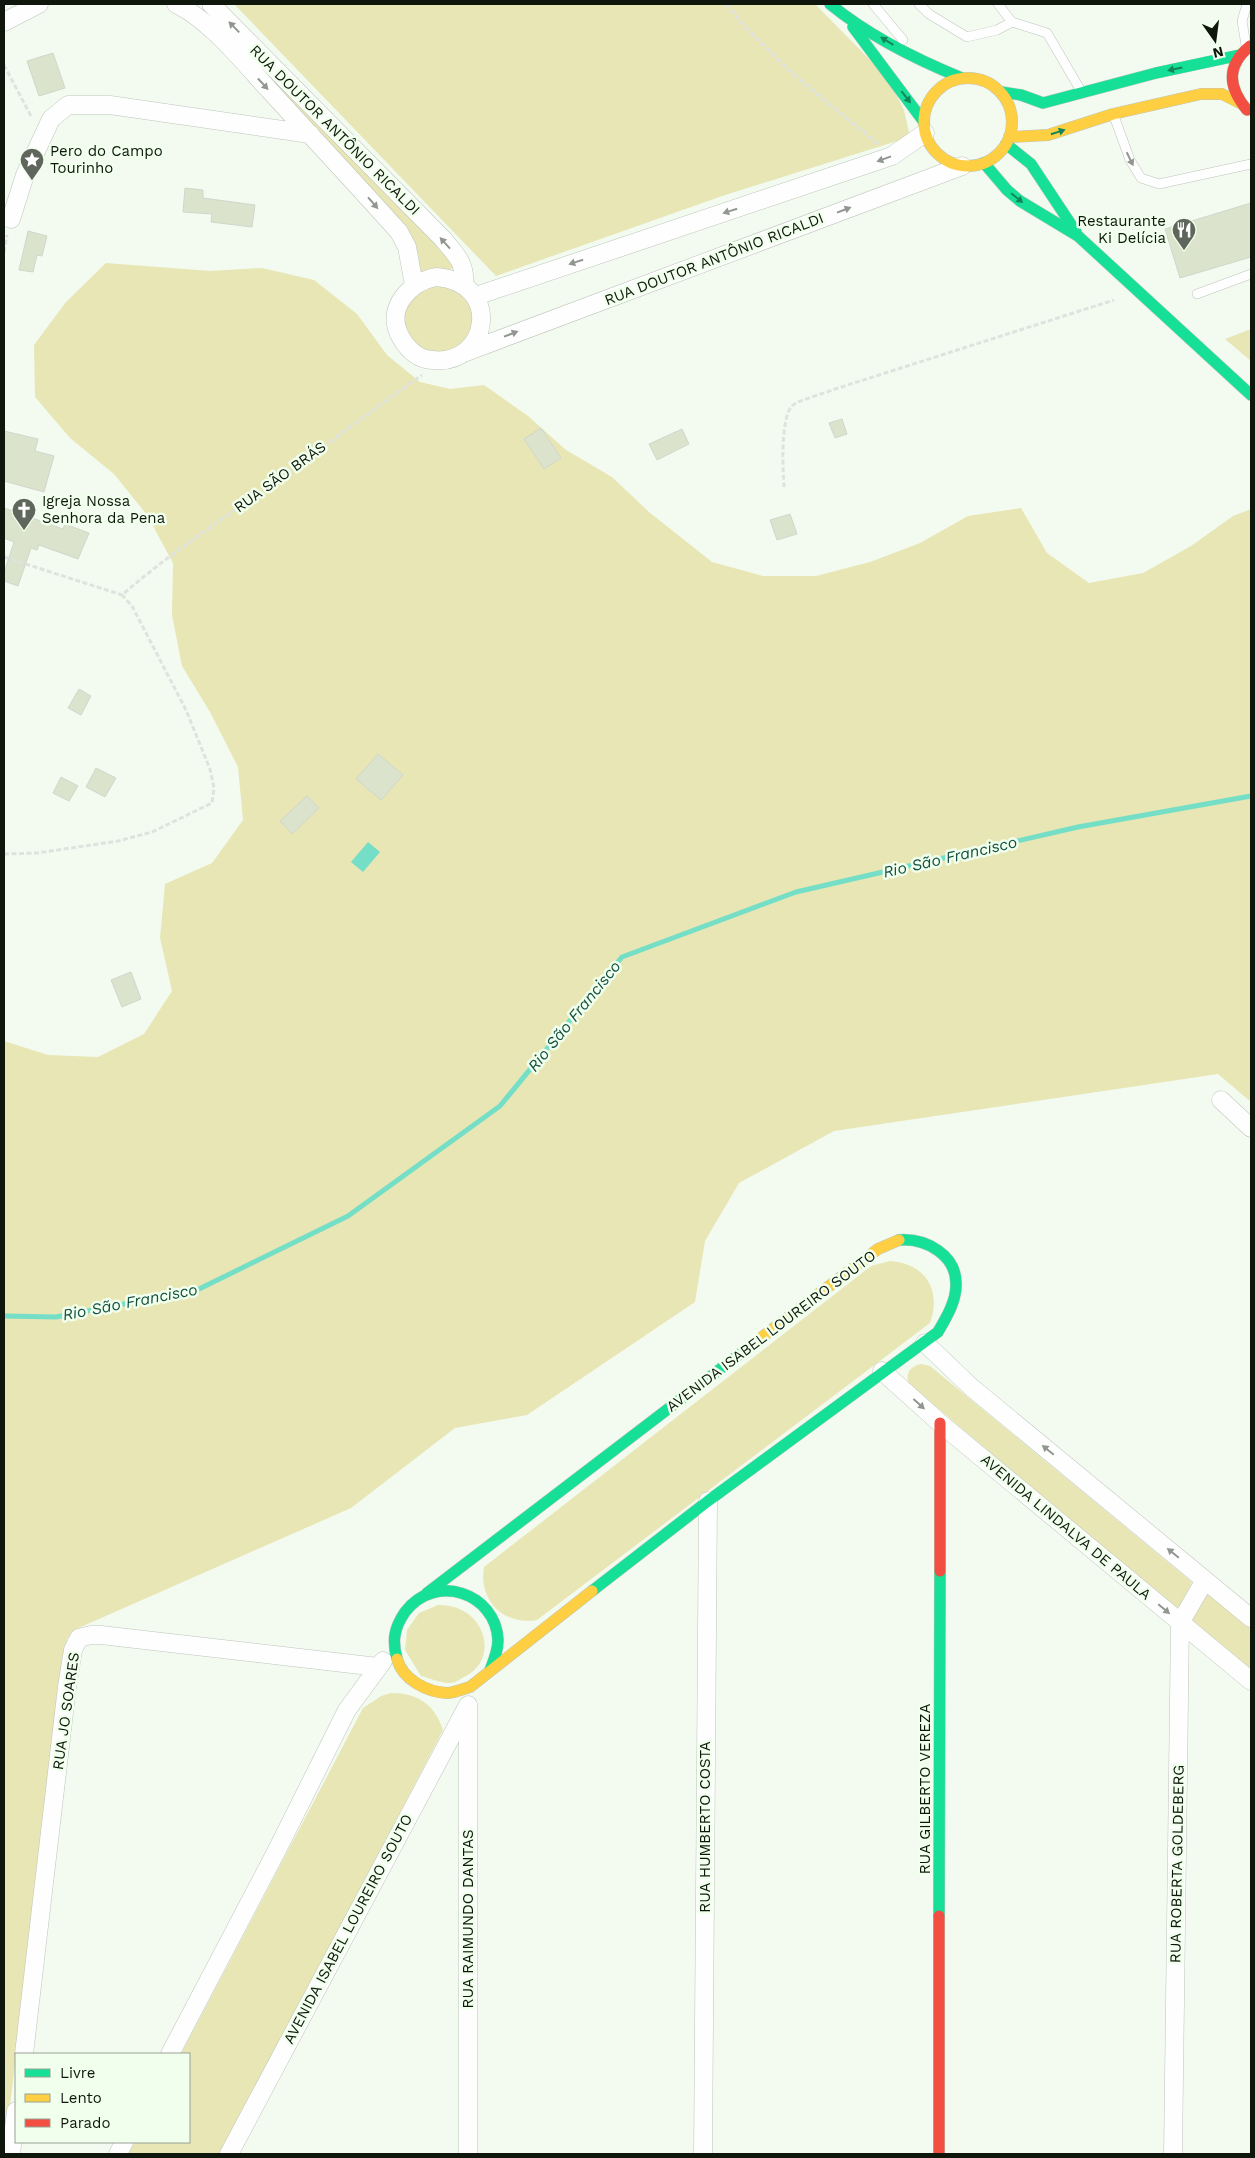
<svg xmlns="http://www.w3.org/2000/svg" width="1255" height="2158" font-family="'Work Sans',sans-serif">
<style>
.green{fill:#e7e6b4}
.water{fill:#75dec6}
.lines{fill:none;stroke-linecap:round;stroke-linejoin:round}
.stream{stroke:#75dec6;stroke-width:5}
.building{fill:#dbe3cc;stroke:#d1d6cc}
.lane-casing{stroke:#bec5bc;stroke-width:10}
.street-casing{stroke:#bec5bc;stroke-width:19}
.fast-casing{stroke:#bec5bc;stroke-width:12}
.slow-casing{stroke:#bec5bc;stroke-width:12}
.jam-casing{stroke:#bec5bc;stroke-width:12}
.path{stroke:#dfe2de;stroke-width:3;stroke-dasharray:5 2.5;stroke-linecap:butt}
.lane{stroke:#fdfefd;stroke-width:9}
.street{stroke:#fdfefd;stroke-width:18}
.fast{stroke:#16e098;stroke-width:11}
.slow{stroke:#ffcf43;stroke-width:11}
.jam{stroke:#f24e42;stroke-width:11}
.oneway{fill:#929691}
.oneway2{fill:#138659}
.labels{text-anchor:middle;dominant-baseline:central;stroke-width:5;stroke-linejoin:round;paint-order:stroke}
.street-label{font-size:15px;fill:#0f170d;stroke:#f1ffed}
.poi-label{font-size:15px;fill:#0f170d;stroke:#f1ffed;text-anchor:start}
.water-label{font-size:16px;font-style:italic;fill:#134f43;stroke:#f1ffed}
</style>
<rect width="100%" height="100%" fill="#f3fbf1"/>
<path class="green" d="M234 4H815L887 77 904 110 910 137 725 195 496 276Z
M274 74 450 257 453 269 420 274 418 253 412 243 265 78Z
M106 263 210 271 262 268 314 280 357 314 387 355 420 382 450 389 484 385 528 416 566 450 612 477 649 512 712 562 763 576H816L870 562 920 543 968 516 1021 508 1047 553 1089 583 1143 573 1191 546 1233 516 1251 509V1102L1218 1074 834 1131 739 1183 705 1241 695 1302 527 1415 455 1428 351 1508 74 1630 67 1639 4 2154V1041L48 1055 98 1057 144 1034 172 991 160 938 165 884 212 863 243 820 238 767 210 712 182 666 172 615 173 563 147 515 114 474 70 438 35 397 34 345 66 302Z
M427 282 457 286 477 315 463 350 433 356 407 341 403 306Z
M1251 329V361L1225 339Z
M890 1261C925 1263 942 1290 930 1323L537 1620C504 1626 478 1600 484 1567L871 1266Z
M921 1364 930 1366 1192 1582 1181 1606 1175 1608 909 1384C905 1374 910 1366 921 1364Z
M1207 1589 1251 1627V1672L1194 1624 1192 1618Z
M438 1605C486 1604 502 1661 462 1678 459 1680 454 1683 451 1683 443 1684 429 1678 421 1676L405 1650 407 1630 419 1613Z
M391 1693C418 1693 435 1705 443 1730L222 2154H128L135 2142H189V2054H181L363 1708 381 1696Z"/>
<path class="water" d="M368 842 380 852 363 872 351 862Z"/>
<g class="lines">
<path class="stream" d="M4 1316 56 1317 197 1290 348 1216 500 1106 622 957 796 892 1078 827 1251 796"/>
</g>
<path class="building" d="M53 53 65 88 39 96 27 61Z
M185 188 203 190V198L255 205 252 227 211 222 212 214 183 212Z
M1251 203V257L1180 278 1165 229Z
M28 231 47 236 42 256 37 255 33 272 19 270Z
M842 419 847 434 835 438 829 423Z
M541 428 561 458 544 469 524 439Z
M682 429 689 444 657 460 649 444Z
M4 431 38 439 35 451 54 456 44 492 4 481Z
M4 508 63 529 65 524 89 533 78 559 39 545 37 550 31 548 18 586 4 581V573L14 542 4 538Z
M790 514 797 534 777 540 770 520Z
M79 689 91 696 81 715 68 708Z
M378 754 403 775 381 800 356 779Z
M96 768 116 778 105 797 86 787Z
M61 777 78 786 69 801 53 793Z
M307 796 319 808 292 834 280 821Z
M131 972 141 999 122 1007 111 980Z"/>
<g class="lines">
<defs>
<path id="lane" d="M873 4 903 40
M919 4 929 14 967 37 997 30 1012 22
M998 4 1012 22 1047 33 1081 91
M1246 45 1242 21 1247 4
M1114 116 1130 160 1141 178 1159 184 1251 164
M1197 294 1251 274"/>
<path id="street" d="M176 4C209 19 245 64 270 91 313 138 357 185 399 232L407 247 414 285
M211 4 443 239C456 255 466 263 464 285
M4 22 39 4
M11 219 25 175 51 119 68 105H110L310 134
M436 277C504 282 489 367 432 360 417 359 407 349 400 336 385 308 410 282 436 277Z
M476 296 892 156 925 133
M466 352 962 166
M1221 1100 1251 1128
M925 1343 971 1387 1251 1618
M882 1371 940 1423 1251 1681
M24 2054 67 1687 73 1650 79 1638 91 1635H101L378 1667
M170 2054 276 1852 347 1710 383 1661
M11 2154 16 2111
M118 2154 124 2142
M229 2154 468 1705
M468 2154V1707
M703 2154 708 1501
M1173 2154 1180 1623 1205 1580"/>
<path id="fast" d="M830 4C869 36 915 59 962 78
M853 27 924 122
M1001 92 1021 95 1043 103 1156 73 1240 55
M1006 144 1031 164 1076 232
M984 163 1007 190 1020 201 1078 236 1251 395
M592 1591 708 1501 938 1332C946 1318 956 1302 956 1285 957 1255 926 1238 899 1240
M427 1593 753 1344
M397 1659C392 1641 394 1628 405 1612 435 1572 496 1593 498 1640 498 1651 494 1660 490 1670
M939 1916 940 1571"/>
<path id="slow" d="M924 122a44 44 0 1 1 88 0a44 44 0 1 1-88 0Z
M1009 137 1048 135 1113 114 1201 94H1222L1240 103
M753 1344 878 1249 899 1240
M397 1659C403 1680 427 1692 447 1693 454 1693 463 1689 470 1687L592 1591"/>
<path id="jam" d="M1247 110C1228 87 1226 66 1250 46
M940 1571V1423
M939 2154V1916"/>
</defs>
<use href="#lane" class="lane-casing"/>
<use href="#street" class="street-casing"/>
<use href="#fast" class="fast-casing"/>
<use href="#slow" class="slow-casing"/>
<use href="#jam" class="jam-casing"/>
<path class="path" d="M726 4 744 26 793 74 878 144
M4 65 32 118
M4 252 7 235
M784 487C783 470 780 419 792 406 798 400 823 394 832 390L1114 300
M4 557 122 595
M4 854 37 853 118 841 152 832 212 803 214 788 210 769 186 710 132 606 122 595C170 553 223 519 275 482 324 447 372 410 422 375"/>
<use href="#lane" class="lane"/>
<use href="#street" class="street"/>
<use href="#fast" class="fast"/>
<use href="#slow" class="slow"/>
<use href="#jam" class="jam"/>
</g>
<defs><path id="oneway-solid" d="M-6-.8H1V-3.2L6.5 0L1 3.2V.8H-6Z" transform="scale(1.25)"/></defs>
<g class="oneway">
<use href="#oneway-solid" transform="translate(234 27) rotate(-134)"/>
<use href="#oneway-solid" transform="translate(263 84) rotate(47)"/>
<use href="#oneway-solid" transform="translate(884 159) rotate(160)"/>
<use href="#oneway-solid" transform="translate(1130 159) rotate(64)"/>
<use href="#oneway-solid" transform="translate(373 203) rotate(49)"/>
<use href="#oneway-solid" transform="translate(844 210) rotate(-21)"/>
<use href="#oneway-solid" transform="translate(730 211) rotate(162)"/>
<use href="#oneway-solid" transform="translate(445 243) rotate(-132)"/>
<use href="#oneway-solid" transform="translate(576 262) rotate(162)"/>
<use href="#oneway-solid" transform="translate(511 334) rotate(-21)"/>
<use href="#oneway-solid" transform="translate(919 1404) rotate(42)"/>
<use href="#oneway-solid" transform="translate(1048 1450) rotate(-141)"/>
<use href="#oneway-solid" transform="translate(1173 1553) rotate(-141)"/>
<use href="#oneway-solid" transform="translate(1164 1609) rotate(40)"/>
</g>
<g class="oneway2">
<use href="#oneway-solid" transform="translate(887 41) rotate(-149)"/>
<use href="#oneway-solid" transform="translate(1175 69) rotate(168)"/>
<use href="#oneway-solid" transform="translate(906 97) rotate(52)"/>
<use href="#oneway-solid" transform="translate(1058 132) rotate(-18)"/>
<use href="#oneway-solid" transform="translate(1017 198) rotate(39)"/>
</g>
<defs>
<symbol id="sight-pin" viewBox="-11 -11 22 30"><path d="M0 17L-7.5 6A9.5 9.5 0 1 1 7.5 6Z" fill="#5f675d" stroke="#f1ffed"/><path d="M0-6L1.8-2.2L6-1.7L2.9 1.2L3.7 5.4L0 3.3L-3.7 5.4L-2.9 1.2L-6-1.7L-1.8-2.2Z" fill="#fff"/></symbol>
<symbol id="restaurant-pin" viewBox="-11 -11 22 30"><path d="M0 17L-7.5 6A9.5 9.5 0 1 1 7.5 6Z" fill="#5f675d" stroke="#f1ffed"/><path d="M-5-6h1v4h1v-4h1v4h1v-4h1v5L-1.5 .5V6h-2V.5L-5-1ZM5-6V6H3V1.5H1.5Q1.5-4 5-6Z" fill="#fff"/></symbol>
<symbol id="church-pin" viewBox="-11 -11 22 30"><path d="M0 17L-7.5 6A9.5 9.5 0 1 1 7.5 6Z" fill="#5f675d" stroke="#f1ffed"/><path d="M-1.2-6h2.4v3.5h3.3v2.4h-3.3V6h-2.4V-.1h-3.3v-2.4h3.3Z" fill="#fff"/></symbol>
</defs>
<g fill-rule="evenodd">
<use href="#sight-pin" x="18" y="146" width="28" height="38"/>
<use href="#restaurant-pin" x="1170" y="216" width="28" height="38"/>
<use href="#church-pin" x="10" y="496" width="28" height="38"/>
</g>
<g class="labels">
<g class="street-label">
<text transform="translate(335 130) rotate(45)">RUA DOUTOR ANTÔNIO RICALDI</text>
<text transform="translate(714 259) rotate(-21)">RUA DOUTOR ANTÔNIO RICALDI</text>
<text transform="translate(280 477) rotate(-36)">RUA SÃO BRÁS</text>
<text transform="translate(771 1331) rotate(-37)">AVENIDA ISABEL LOUREIRO SOUTO</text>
<text transform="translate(1066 1527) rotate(40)">AVENIDA LINDALVA DE PAULA</text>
<text transform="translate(66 1711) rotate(-82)">RUA JO SOARES</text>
<text transform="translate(925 1789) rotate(-90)">RUA GILBERTO VEREZA</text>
<text transform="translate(705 1827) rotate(-90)">RUA HUMBERTO COSTA</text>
<text transform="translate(1177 1864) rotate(-89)">RUA ROBERTA GOLDEBERG</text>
<text transform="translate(468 1919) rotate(-90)">RUA RAIMUNDO DANTAS</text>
<text transform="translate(348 1929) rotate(-62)">AVENIDA ISABEL LOUREIRO SOUTO</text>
</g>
<g class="poi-label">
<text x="50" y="151">Pero do Campo<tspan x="50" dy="17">Tourinho</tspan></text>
<text x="1166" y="221" text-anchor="end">Restaurante<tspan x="1166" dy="17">Ki Delícia</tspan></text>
<text x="42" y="501">Igreja Nossa<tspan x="42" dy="17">Senhora da Pena</tspan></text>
</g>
<g class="water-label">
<text transform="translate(950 857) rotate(-13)">Rio São Francisco</text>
<text transform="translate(574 1016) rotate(-51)">Rio São Francisco</text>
<text transform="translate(130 1302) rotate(-11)">Rio São Francisco</text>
</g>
</g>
<rect width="1255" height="2158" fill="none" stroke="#0f170d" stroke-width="10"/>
<rect x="15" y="2053" width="175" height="90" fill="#f1ffed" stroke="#97a293"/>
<rect x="25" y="2069" width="25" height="8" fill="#16e098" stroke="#97a293"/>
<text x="60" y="2078" font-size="15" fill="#0f170d">Livre</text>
<rect x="25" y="2094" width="25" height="8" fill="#ffcf43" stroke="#97a293"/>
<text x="60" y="2103" font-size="15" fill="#0f170d">Lento</text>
<rect x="25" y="2119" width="25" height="8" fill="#f24e42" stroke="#97a293"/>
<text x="60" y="2128" font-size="15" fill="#0f170d">Parado</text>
<g transform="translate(1215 40) rotate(166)" stroke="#f1ffed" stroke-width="4" paint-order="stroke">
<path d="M0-4L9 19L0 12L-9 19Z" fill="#0f170d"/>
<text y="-8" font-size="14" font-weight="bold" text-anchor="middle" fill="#0f170d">N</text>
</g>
</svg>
